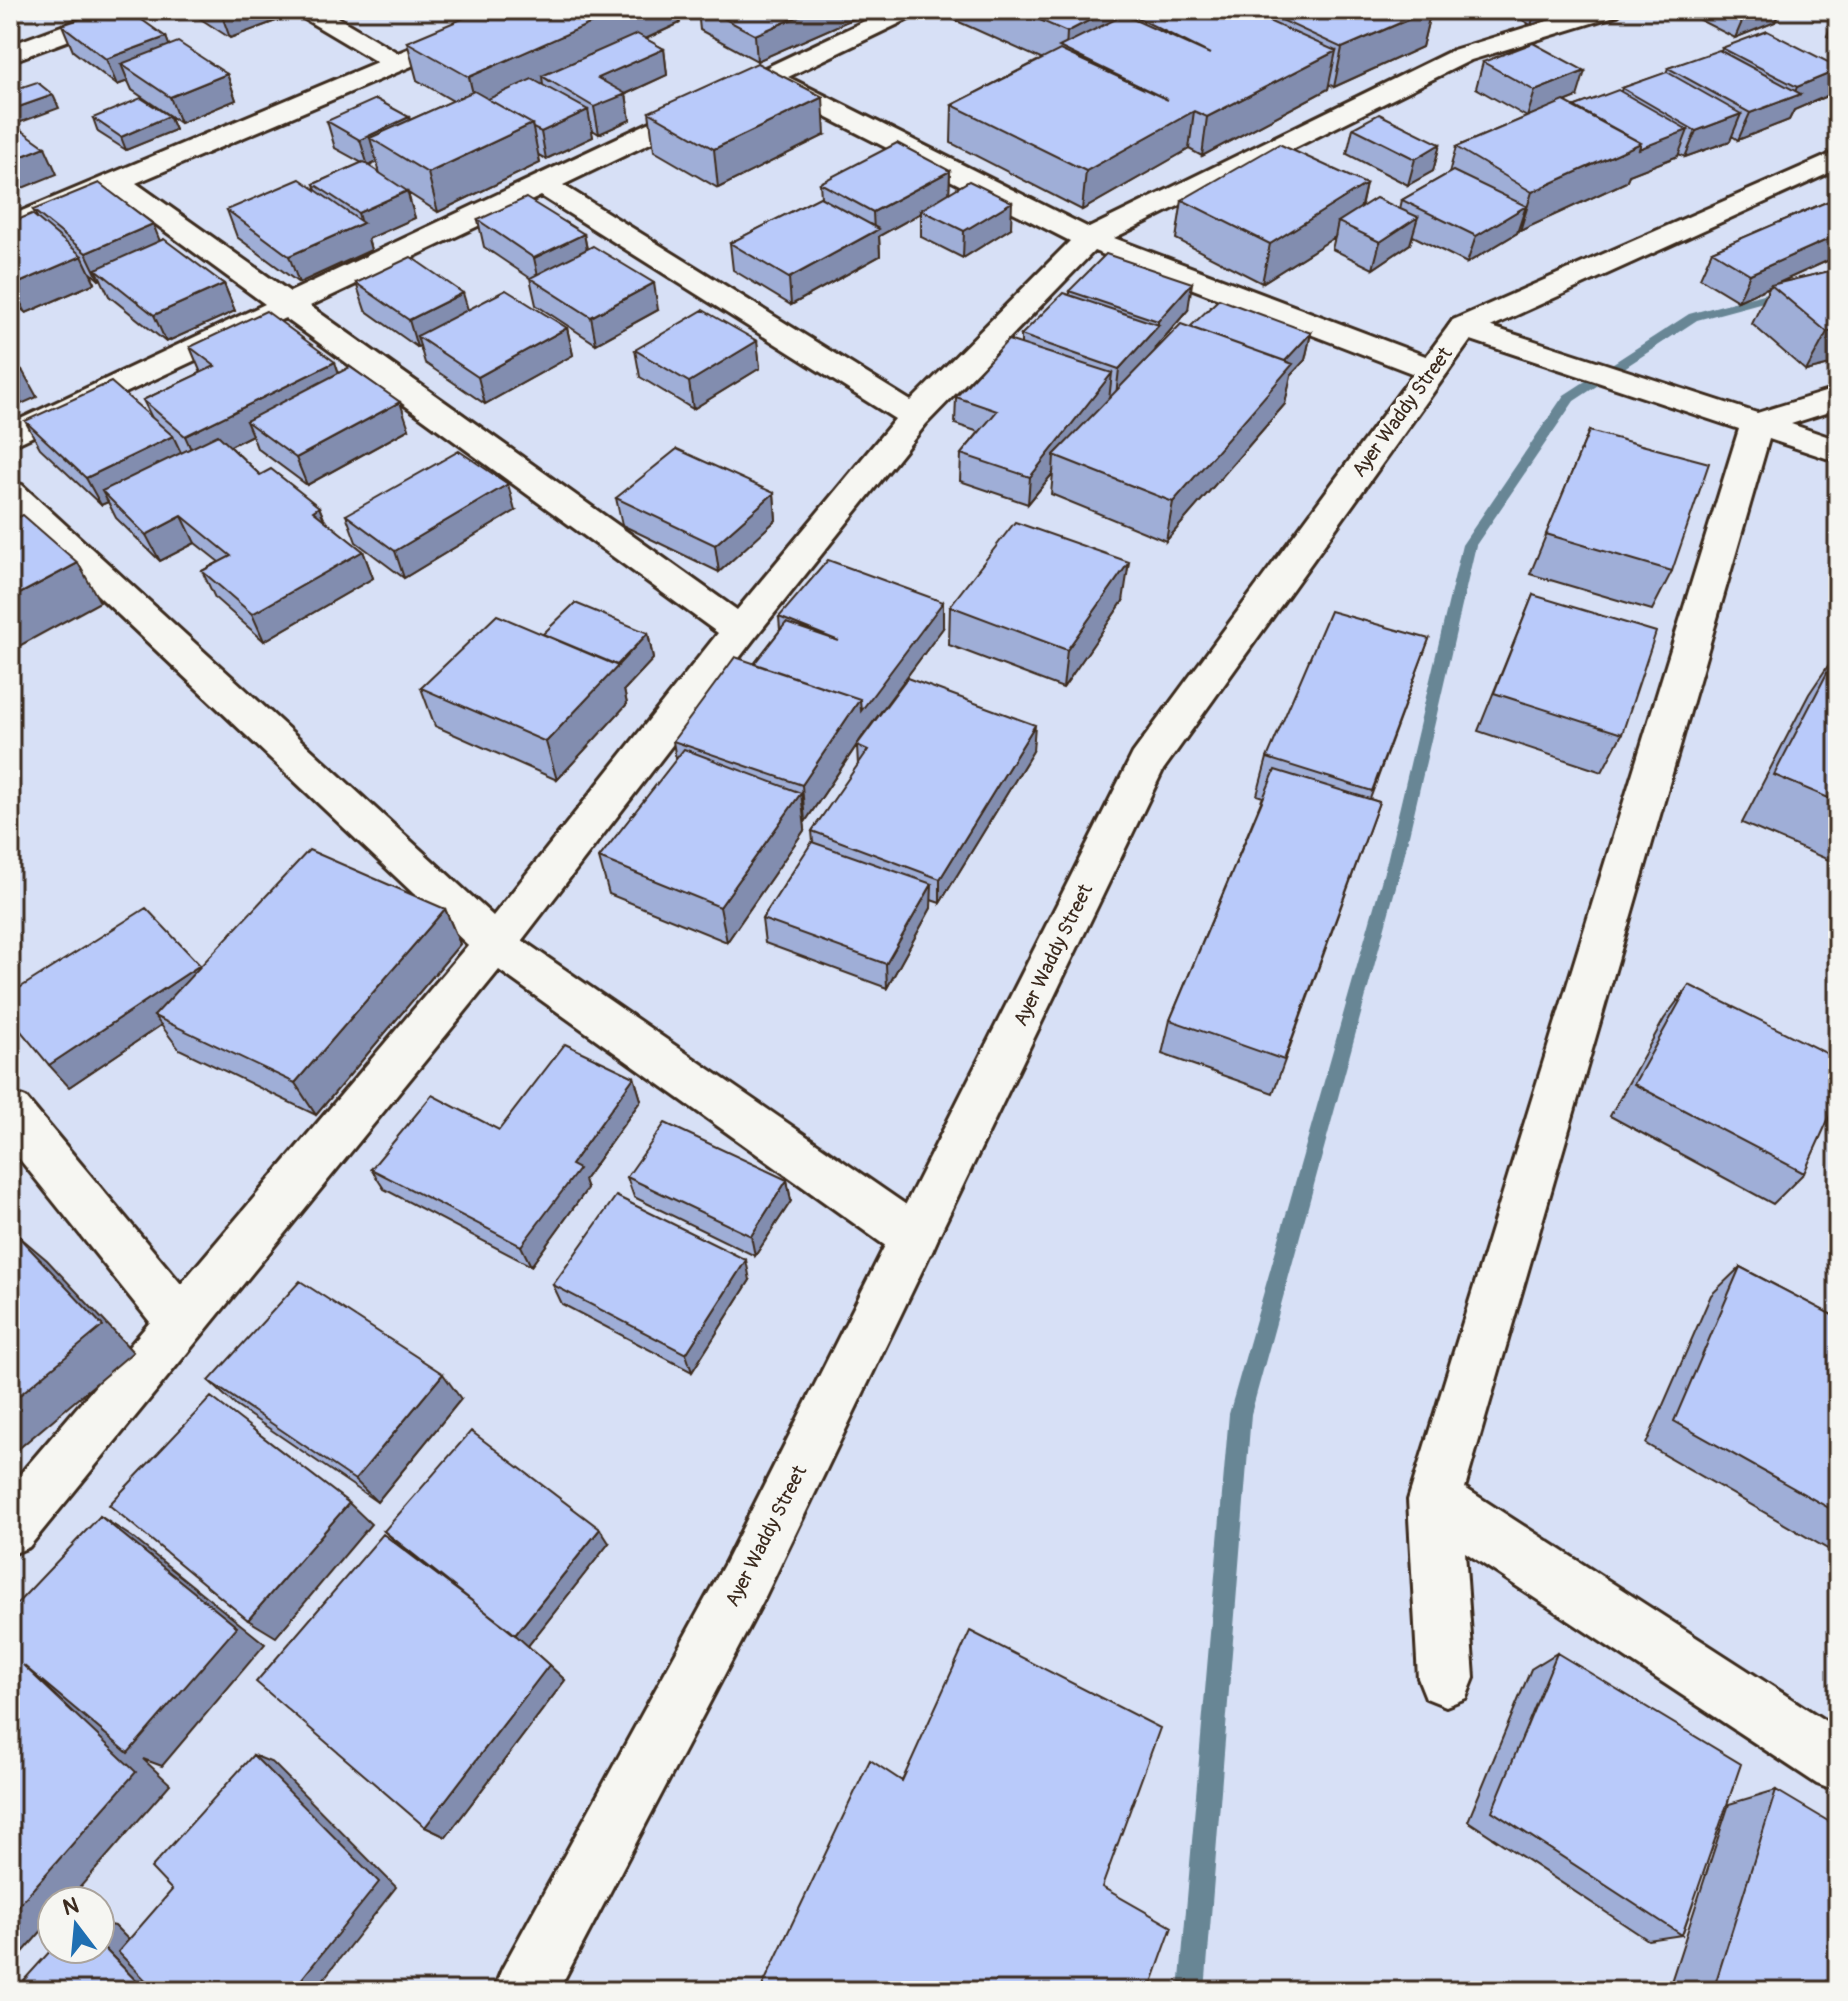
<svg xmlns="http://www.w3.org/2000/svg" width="1848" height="2001" font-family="Pangolin,sans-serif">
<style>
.built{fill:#d7e0f6;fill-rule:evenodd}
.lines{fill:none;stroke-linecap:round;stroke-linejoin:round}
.stream{fill:#678695;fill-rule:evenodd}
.minor-casing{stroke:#3b2a1e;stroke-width:6}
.tertiary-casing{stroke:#3b2a1e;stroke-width:6}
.minor{fill:#f6f6f2;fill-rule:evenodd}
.tertiary{fill:#f6f6f2;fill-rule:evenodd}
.wall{fill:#9faed7;stroke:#3b2a1e;stroke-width:2;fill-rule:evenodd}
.shaded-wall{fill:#828daf;stroke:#3b2a1e;stroke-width:2}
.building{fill:#b9cafa;stroke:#3b2a1e;stroke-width:2}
.labels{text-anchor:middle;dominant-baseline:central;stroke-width:8;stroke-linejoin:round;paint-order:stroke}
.street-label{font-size:20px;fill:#3b2a1e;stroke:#f6f6f2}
</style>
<rect width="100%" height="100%" fill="#e4e9f4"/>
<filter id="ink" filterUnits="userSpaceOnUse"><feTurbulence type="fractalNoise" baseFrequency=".0125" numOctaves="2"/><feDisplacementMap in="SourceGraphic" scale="16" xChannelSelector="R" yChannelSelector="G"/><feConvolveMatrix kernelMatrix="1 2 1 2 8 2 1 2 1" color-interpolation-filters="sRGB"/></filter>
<g filter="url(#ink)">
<path class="built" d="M10 10H1838V1991H10ZM52 1901H100V1949H52Z"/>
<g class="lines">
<path class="stream" d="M1785 288 1789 289V295L1697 320 1574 401 1476 545 1403 861 1251 1414 1205 1991H1179L1229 1414 1387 861 1462 545 1564 395 1689 314Z"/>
<defs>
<path id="minor" d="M105 10H141L137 15 10 62V45Z
M294 10H325L398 53 501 10H536L532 15 136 183 290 292 888 10H921L917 15 788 77 1089 228 1453 50 1583 10H1622L1618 15 1471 60 1114 238 1444 363 1449 370 1444 377 1433 380 1422 377 1094 251 926 424 753 640 522 940 931 1222 938 1238 931 1254 914 1260 897 1254 499 970 29 1547 10 1555V1486L150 1322 10 1147V1092L26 1098 181 1284 468 945 10 512V482L22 485 493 916 718 633 285 318 10 447V424L265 304 113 193 10 235V216L377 62 298 15ZM767 87 1070 241 911 401 563 185ZM541 196 895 419 737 610 310 306Z
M1464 318 1757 413 1838 388V409L1791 424 1838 440V462L1769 439 1465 1488 1838 1729V1792L1817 1784 1465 1552 1474 1678 1466 1698 1446 1706 1426 1698 1418 1678 1408 1500 1739 429 1453 334 1448 327 1453 320Z"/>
<path id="tertiary" d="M1838 151V169L1475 334 1163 770 763 1601 558 1991H493L502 1969 725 1563 1133 753 1453 320Z"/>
</defs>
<use href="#minor" class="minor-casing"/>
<use href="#tertiary" class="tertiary-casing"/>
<use href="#minor" class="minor"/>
<use href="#tertiary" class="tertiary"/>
</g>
<path class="wall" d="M187 10H279L281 19 230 38Z
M698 10H863L864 14 757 61 700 30Z
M948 10H1132L1119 18 1134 19V16L1146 10H1431L1422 47 1334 87 1329 84 1328 89 1202 156 1189 149 1082 210 951 143 952 105 1041 59 948 17Z
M1505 10H1576L1531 25Z
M1685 10H1780L1775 22 1735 38 1684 12Z
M1838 21V42L1827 36 1832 23Z
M680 23 646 39 664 49 667 75 626 94 630 120 599 134 591 129 593 137 546 159 539 155 540 163 438 212 408 193 415 218 368 239 371 250 299 283 237 237 227 210 316 191 314 184 362 163 335 148 327 121 410 120 453 101 417 80 407 42ZM377 162 380 174 369 166Z
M62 25 166 37 169 45 227 74 236 100 180 123 132 90 128 81 117 85 73 51Z
M1722 48 1829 95 1794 110 1789 120 1738 140 1732 136 1730 141 1685 157 1679 154 1678 156 1629 175 1626 182 1520 231 1518 230 1517 233 1467 263 1413 236 1410 244 1373 269 1332 249 1335 237 1262 283 1176 239 1182 200 1366 184 1361 208 1400 209 1402 200 1449 173 1456 147 1527 117 1476 88 1483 62 1577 97 1564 102 1573 107 1621 91 1622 88 1666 73 1668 68 1721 51Z
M649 112 825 135 718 188 654 151Z
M169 116 175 130 126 150 98 132 93 118Z
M1353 128 1440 144 1433 171 1408 185 1347 154Z
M950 171 949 193 1011 228 963 258 921 237V213L879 236 880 256 791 305 733 270 730 243 821 197 820 183Z
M1838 197V256L1776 284 1838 269V363L1806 371 1752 324 1770 286 1738 301 1700 278 1712 251Z
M33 210 160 241 224 284 235 311 166 342 109 296 101 279 99 280 90 272 95 283 26 313 10 299V223L38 219Z
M478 220 584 234 587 249 658 310 596 344 536 305 530 278 484 247Z
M356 283 468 310 567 328 573 355 485 404 425 363 420 346 417 347 365 310Z
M1069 291 1188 310 1156 347 1155 350 1190 327 1311 333 1305 360 1291 375 1285 404 1166 541 1051 494 1053 473 1028 504 960 481 961 454 979 432 955 424 956 397 1021 344V335L1069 295Z
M757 341 760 368 693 409 640 377 635 350Z
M190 347 339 373 409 429 307 485 257 448 252 435 230 446 260 475 319 507 325 521 363 551 373 578 264 641 215 598 202 571 219 562 195 543 160 561 116 518 108 502 101 505 40 448 25 421 151 416 143 400 201 373Z
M1589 431 1672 571 1652 610 1530 574Z
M774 493 776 520 719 572 622 525 616 498Z
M515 511 404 578 356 542 346 515Z
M1533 595 1622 734 1602 772 1478 731Z
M1123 601 1063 688 949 645 950 606Z
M779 617 943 628 860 740 1033 751 940 903 931 900V908L887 988 765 943 762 919 813 842 812 831 858 766 857 745 805 822H804L805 829 727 942 609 894 599 858 676 760 673 741 754 664 780 630Z
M648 633 653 659 624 690 627 704 557 780 435 726 421 688 543 634Z
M1429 639 1370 799 1379 802 1273 1093 1162 1054 1170 1020 1263 797 1257 795 1267 758Z
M1838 651V864L1742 823 1809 694Z
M445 909 460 944 316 1115 179 1049 161 1025 69 1087 201 966Z
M1689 985 1804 1173 1773 1204 1610 1116 1664 1019Z
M634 1077 641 1100 584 1180 587 1189 531 1266 384 1189 371 1169 499 1130Z
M627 1177 787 1180 791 1201 755 1256 634 1197Z
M1740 1267 1838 1318V1555L1646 1444 1711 1295Z
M750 1280 692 1372 562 1304 553 1285Z
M209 1381 461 1399 377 1502 236 1406Z
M384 1531 609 1543 528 1646 565 1680 446 1837 425 1827 424 1565 399 1545Z
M1557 1653 1682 1935 1648 1940 1468 1821 1531 1669Z
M1776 1790 1838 1991H1668L1729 1804Z"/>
<path class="shaded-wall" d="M228 10H279L281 19 230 38 221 13Z
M621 10H678L680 23 551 82 542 76 543 85 478 115 469 77Z
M813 10H863L864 14 757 61 755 35Z
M1109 10H1132L1119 17 1116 42 1066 50 1067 32Z
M1431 10 1422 47 1334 87 1342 48Z
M1536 10H1576L1531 25Z
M1751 10H1780L1775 22 1735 38 1746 12Z
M166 37 176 63 121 64 128 81 117 85 106 59Z
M664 49 667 75 621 96 626 94 630 120 599 134 594 107 598 78Z
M1336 51 1328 89 1202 156 1207 117Z
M1838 70V76L1829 95 1794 110 1789 120 1738 140 1750 113 1793 97 1797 87Z
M1585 71 1577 97 1527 117 1535 91Z
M227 74 236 100 180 123 170 97Z
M53 95 59 108 10 126V110Z
M823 97 825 135 718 188 714 149Z
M588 110 593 137 546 159 541 132Z
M1194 111 1189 149 1082 210 1086 171Z
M1741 114 1730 141 1685 157 1696 131Z
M169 116 175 130 126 150 121 137Z
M409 117 416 143 370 138 377 162 368 166 360 140Z
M532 124 540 163 438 212 428 173Z
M1688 130 1678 156 1629 175 1626 182 1520 231 1532 192 1641 143Z
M1440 144 1433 171 1408 185 1415 159Z
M45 147 57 174 10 193V161Z
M950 171 949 197 921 210V213L879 236 880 256 791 305 789 278 874 232 873 212Z
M1366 184 1357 223 1338 222 1335 237 1262 283 1270 244Z
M407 191 415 218 368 239 371 250 299 283 289 256 361 224 358 213Z
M1012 202 1011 228 963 258 964 231Z
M1526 206 1517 233 1467 263 1476 236Z
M1418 217 1410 244 1373 269 1380 242Z
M153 224 164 251 96 269 101 279 99 280 86 253Z
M584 234 589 261 540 285 534 258Z
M1838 235V256L1738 301 1750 274Z
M82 256 95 283 26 313 12 286Z
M654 283 658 310 596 344 591 317Z
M1192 283 1188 310 1156 347 1155 352 1116 396 1119 369 1158 326V321Z
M224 284 235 311 166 342 154 315Z
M463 293 471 320 417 336 420 346 417 347 409 320Z
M567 328 573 355 485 404 478 377Z
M1838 329V363L1806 371 1827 332Z
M1311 333 1305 360 1291 375 1285 404 1166 541 1173 502 1277 369Z
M757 341 760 368 693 409 689 382Z
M335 362 344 389 246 421 252 435 197 463 185 436Z
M22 370 37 397 10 409V375Z
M1112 373 1109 400 1054 455 1053 473 1028 504 1030 477Z
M400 402 409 429 307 485 296 458Z
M173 436 186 463 102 491 108 502 101 505 86 478Z
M508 484 515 511 404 578 395 551Z
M774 493 776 520 719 572 715 545Z
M319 507 330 534 313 511Z
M182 516 195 543 160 561 146 535Z
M363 551 373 578 264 641 252 614Z
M1129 562 1123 601 1063 688 1067 650Z
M78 563 100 602 10 651V599Z
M943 602V628L862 737 805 822 802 785 860 699Z
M648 633 653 659 624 690 627 704 557 780 546 742Z
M1035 725 1033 751 940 903V879Z
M801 793 805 829 727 942 720 907Z
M932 884 931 908 887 988 886 964Z
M445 909 460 944 316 1115 295 1083Z
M200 965 216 988 154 1016 161 1025 69 1087 49 1065Z
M634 1077 641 1100 584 1180 587 1189 531 1266 521 1246 571 1165Z
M787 1180 791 1201 755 1256 751 1236Z
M14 1232 47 1260 133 1352 10 1456V1403Z
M746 1260 750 1280 692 1372 686 1354Z
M443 1374 461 1399 377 1502 355 1480Z
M349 1503 371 1524 276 1637 248 1620Z
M100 1516 132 1537 265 1644 162 1766 143 1759 170 1784 68 1901H52V1919L10 1967V1915L23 1665Z
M600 1529 609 1543 527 1647 515 1635Z
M549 1665 565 1680 446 1837 425 1827Z
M253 1755 273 1763 396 1887 314 1991H292Z
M100 1923 115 1926 179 1991H146L100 1944Z"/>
<path class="building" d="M106 10H128L166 37 106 59 62 25Z
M483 10H621L469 77 407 42Z
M708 10H813L755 35Z
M1017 10H1109L1067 32Z
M1146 10H1244L1336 51 1207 117 1194 111 1086 171 952 105 1060 50 1168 100 1059 47 1124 15 1210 54 1134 16Z
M1260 10H1430L1342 48Z
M1767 31 1838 67V70L1797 87 1722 48Z
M637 34 664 49 598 78 626 94 594 107 542 76Z
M178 42 227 74 170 97 121 64Z
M1533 43 1585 71 1535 91 1483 62Z
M1719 50 1801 94 1750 113 1668 68Z
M757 63 823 97 714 149 649 112Z
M1667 72 1741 114 1696 131 1622 88Z
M532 79 588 110 541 132 533 128 532 124 488 99Z
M37 82 53 95 10 110V91Z
M1618 90 1688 130 1639 149 1641 143 1573 107Z
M474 91 532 124 428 173 370 138Z
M141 98 169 116 121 137 93 118Z
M376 99 409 117 360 140 327 121Z
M1564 101 1641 143 1532 192 1456 147Z
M1379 114 1440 144 1415 159 1353 128Z
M10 122 45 147 10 161Z
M897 143 950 171 873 212 820 183Z
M1279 144 1366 184 1270 244 1182 200Z
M363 162 407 191 358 213 314 184Z
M1453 171 1526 206 1476 236 1402 200Z
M300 179 363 223 289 256 227 210Z
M969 181 1012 202 964 231 921 210Z
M99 183 153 224 86 253 33 210Z
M820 197 879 229 789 278 730 243Z
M1838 197V235L1750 274 1712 251Z
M526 198 584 234 534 258 478 220Z
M1376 198 1418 217 1380 242 1338 222Z
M32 214 82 256 12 286 10 284V223Z
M164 239 224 284 154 315 96 269Z
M593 246 654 283 591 317 530 278Z
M1106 254 1192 283 1158 321 1069 291Z
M411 257 463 293 409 320 356 283Z
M1838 269V329L1827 332 1771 285Z
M506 290 567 328 478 377 417 336Z
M1063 293 1159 325 1119 369 1021 335Z
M1219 299 1311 333 1285 361 1190 327Z
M703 310 757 341 689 382 635 350Z
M266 311 335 362 185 436 143 400 215 366 190 347Z
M1181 324 1293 364 1173 502 1054 455Z
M1008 340 1112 373 1030 477 961 454 997 411 956 397Z
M10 360 22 370 10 375Z
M350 367 400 402 296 458 246 421Z
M111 382 173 436 86 478 25 421Z
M1589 431 1709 463 1672 571 1546 534Z
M218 435 260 475 271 469 319 507 313 511 363 551 252 614 202 571 231 556 182 516 146 535 102 491Z
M677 449 774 493 715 545 616 498Z
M459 451 508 484 395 551 346 515Z
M10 511 17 518 10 521Z
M23 515 78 563 10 599V521Z
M1015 522 1129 562 1067 650 950 606Z
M828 560 943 602 861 711 860 699 754 664 786 623 839 641 779 617Z
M1533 595 1656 632 1622 734 1494 693Z
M575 603 648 633 617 665 543 634Z
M1330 611 1429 639 1372 791 1267 758Z
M497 615 618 666 546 742 421 688Z
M1838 652V802L1774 775Z
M735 657 860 699 802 785 673 741Z
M907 678 1035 725 940 879 812 831 868 750 857 745Z
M684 749 801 793 720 907 599 858Z
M1275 770 1379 802 1284 1060 1170 1020Z
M812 842 932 884 886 964 762 919Z
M309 850 445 909 295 1083 154 1016Z
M146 908 200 965 49 1065 10 1018V994Z
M1689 985 1838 1059V1098L1804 1173 1634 1084Z
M565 1044 634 1077 571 1165 579 1169 521 1246 371 1169 432 1095 499 1130Z
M665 1123 787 1180 751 1236 627 1177Z
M616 1196 746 1260 686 1354 553 1285Z
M14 1232 103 1326 10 1403V1235Z
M1740 1267 1838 1318V1513L1674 1421Z
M300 1281 443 1374 355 1480 209 1381Z
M211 1397 349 1503 248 1620 109 1505Z
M471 1431 600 1529 515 1635 384 1531Z
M100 1516 237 1627 128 1753 23 1665 136 1772 10 1915V1611Z
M383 1534 510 1630 549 1665 425 1827 256 1682Z
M970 1631 1160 1728 1102 1887 1172 1927 1149 1991H760L870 1760 902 1781Z
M1557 1653 1741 1764 1682 1935 1492 1811Z
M253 1755 379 1882 292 1991H156L118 1952 172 1890 151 1868Z
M1776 1790 1838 1827V1991H1713Z
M100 1944 146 1991H14L52 1949H100Z"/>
</g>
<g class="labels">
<g class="street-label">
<text transform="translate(1402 412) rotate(-54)">Ayer Waddy Street</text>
<text transform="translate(1053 955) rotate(-64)">Ayer Waddy Street</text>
<text transform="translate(766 1536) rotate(-63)">Ayer Waddy Street</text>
</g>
</g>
<rect width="1848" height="2001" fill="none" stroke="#f6f6f2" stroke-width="40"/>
<rect x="20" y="20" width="1808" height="1961" fill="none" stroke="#3b2a1e" stroke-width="3" filter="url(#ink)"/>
<g transform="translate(76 1925) rotate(344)"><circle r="38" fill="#f6f6f2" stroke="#aba49d" stroke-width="2"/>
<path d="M0-6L14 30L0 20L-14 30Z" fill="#1f6fb2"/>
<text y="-12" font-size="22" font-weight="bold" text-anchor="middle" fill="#3b2a1e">N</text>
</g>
</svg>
